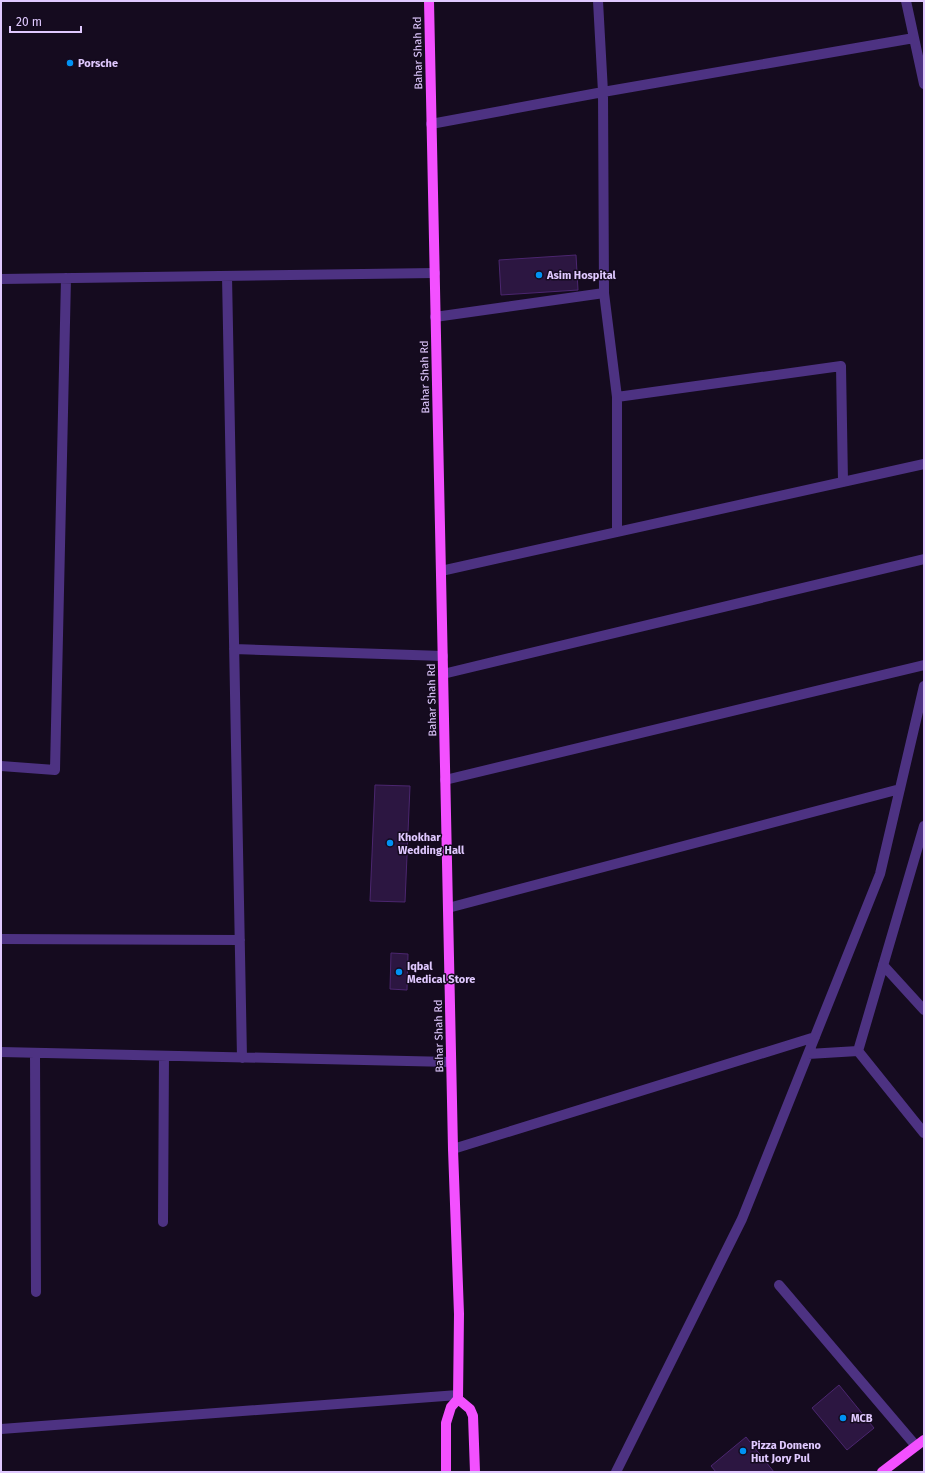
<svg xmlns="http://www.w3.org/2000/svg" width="925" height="1473" font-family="'Fira Sans',sans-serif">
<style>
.building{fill:#2c1641;stroke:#4b266f}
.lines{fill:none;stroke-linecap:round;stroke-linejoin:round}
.minor{stroke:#4d3282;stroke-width:10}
.major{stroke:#f350ff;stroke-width:10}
.poi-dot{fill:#0092f4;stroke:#150b1f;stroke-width:1.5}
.labels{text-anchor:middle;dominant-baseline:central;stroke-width:3;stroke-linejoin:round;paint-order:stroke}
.street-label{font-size:11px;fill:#e0c9ff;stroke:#150b1f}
.poi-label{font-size:11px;font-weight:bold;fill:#e0c9ff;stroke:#150b1f;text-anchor:start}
</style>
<rect width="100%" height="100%" fill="#150b1f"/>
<path class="building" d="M576 255 578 290 501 295 499 260Z
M375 785 410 786 405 902 370 901Z
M391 953 408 954 407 990 390 989Z
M839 1385 874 1428 847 1450 812 1408Z
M746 1437 774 1472H716L711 1466Z"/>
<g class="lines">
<path class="minor" d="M598 1 603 92 914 38
M906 1 924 84
M431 124 603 92 604 293 435 317
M227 276 242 1058
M1 279 435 273
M604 293 617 397V532
M617 397 841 366 843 482
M441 571 924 464
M234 649 443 656
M443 674 924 559
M1 766 55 770 66 278
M445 780 924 665
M448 908 900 789
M1 939 240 940
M883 965 924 1010
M858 1051 924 1133
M1 1052 451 1062
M35 1053 36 1292
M808 1054 858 1051 924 826
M453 1149 815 1037
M163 1222 164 1056
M779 1285 916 1446
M1 1429 458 1395
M616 1472 742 1219 880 874 924 686"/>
<path class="major" d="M429 1 453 1149 459 1314 458 1399
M458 1399 470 1409 473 1416 475 1472
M446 1472V1423L451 1407 458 1399
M882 1472 924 1440"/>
</g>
<g class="poi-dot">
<circle cx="70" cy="63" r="4"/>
<circle cx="539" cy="275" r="4"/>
<circle cx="390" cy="843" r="4"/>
<circle cx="399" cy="972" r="4"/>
<circle cx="843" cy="1418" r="4"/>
<circle cx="743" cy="1451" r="4"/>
</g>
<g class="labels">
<g class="street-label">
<text transform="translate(418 53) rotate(-91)">Bahar Shah Rd</text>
<text transform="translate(425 377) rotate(-91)">Bahar Shah Rd</text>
<text transform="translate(432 700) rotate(-91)">Bahar Shah Rd</text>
<text transform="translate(439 1036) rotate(-91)">Bahar Shah Rd</text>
</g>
<g class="poi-label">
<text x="78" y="63">Porsche</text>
<text x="547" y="275">Asim Hospital</text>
<text x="398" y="837">Khokhar<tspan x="398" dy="13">Wedding Hall</tspan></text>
<text x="407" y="966">Iqbal<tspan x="407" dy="13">Medical Store</tspan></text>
<text x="851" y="1418">MCB</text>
<text x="751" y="1445">Pizza Domeno<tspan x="751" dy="13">Hut Jory Pul</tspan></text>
</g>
</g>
<rect width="925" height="1473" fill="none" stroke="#e0c9ff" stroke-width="4"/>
<path d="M10 26v6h71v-6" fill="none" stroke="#e0c9ff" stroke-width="2"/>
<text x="16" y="26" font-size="12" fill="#e0c9ff" stroke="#150b1f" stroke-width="3" paint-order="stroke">20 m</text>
</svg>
